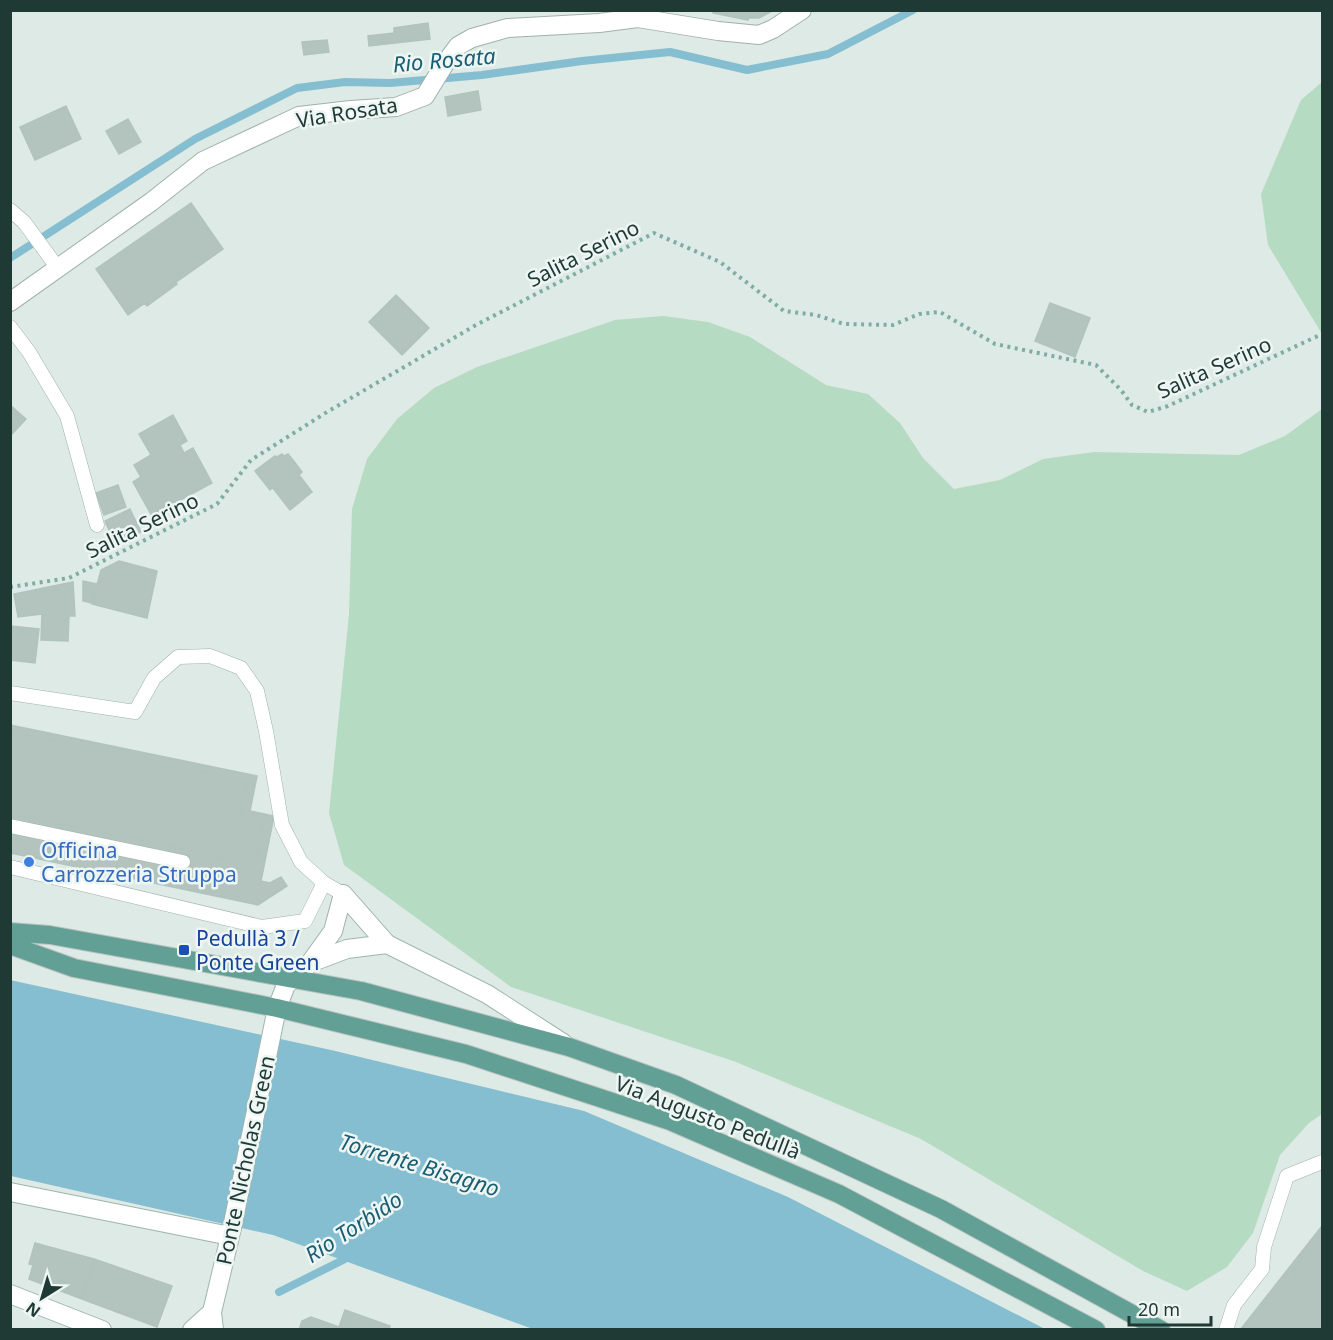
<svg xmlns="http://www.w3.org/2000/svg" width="1333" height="1340" font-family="'Noto Sans',sans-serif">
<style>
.green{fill:#b6dbc3}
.water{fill:#85bed0}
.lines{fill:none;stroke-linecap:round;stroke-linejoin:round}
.stream{stroke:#85bed0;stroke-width:8}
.building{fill:#b3c4bf;stroke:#b0c3bd;stroke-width:1.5}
.lane-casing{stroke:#a1b1ac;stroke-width:15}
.street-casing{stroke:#a1b1ac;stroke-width:20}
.secondary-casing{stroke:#9db5af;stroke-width:20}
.primary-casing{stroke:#bcc4c2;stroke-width:20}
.path{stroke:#7eada3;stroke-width:4;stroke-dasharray:3 4.5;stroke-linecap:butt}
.lane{stroke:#fff;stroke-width:14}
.street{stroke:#fff;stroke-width:18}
.secondary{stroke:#fff;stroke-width:18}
.primary{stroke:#62a095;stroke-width:18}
.shop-dot{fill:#3f7fe0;stroke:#eef6f3;stroke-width:2}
.transit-dot{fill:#1a4fb4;stroke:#eef6f3;stroke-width:2}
.labels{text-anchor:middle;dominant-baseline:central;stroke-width:5;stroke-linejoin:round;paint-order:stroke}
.street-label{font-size:21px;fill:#1f3934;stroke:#eef6f3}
.shop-label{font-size:21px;fill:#366cbe;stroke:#eef6f3;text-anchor:start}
.transit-label{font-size:21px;fill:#164399;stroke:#eef6f3;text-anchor:start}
.water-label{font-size:22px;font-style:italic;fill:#1a5e74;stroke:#eef6f3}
</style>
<rect width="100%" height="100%" fill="#deeae5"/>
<path class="green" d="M1322 82V334L1268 245 1261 194 1301 100Z
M663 316 708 322 750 337 826 385 868 394 900 423 923 458 954 489 1000 480 1043 459 1094 452 1239 455 1285 436 1322 409V1114L1309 1123 1280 1155 1253 1233 1227 1267 1187 1291 1143 1271 921 1139 736 1062 511 987 344 865 329 813 349 614 352 509 367 459 397 419 434 388 477 367 615 320Z"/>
<path class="water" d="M10 980 331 1050 584 1111 788 1197 1045 1329H533L273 1235 11 1176Z"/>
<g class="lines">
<path class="stream" d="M10 258 195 139 297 88 345 82 390 83 482 75 582 61 670 52 747 70 828 54 913 10
M279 1292 343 1260 352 1253"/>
</g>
<path class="building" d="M713 10H749L748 20 713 13Z
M749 10H774L759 18H748Z
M428 23 430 39 369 46 368 36 394 33V28Z
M327 40 329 52 304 55 302 42Z
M478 91 481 110 448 116 445 97Z
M66 106 81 139 35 160 20 127Z
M128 119 141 142 119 154 106 131Z
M191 203 223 249 175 283 177 284 147 306 145 303 128 315 96 269Z
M396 295 429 328 402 355 369 322Z
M1050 303 1090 318 1075 357 1035 341Z
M10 405 26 419 10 436Z
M173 415 187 441 180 445 184 453 193 448 212 483 188 496 173 471 162 477 177 502 152 516 133 482 141 477 134 465 151 455 139 434Z
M282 454 284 456 288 454 296 464 288 471 290 474 270 490 255 471 275 456 277 457Z
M296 464 302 472 299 475 312 492 290 510 273 488 290 474 288 471Z
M173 471 188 496 177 502 162 477Z
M118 485 126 507 104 515 96 493Z
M130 509 141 532 115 544 105 521Z
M119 561 157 571 147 618 92 604 101 570Z
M83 581 97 584 92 603 83 601Z
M73 582 75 616H69L68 641 41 640 42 614 18 617 14 594Z
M10 626 39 629 35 663 10 660Z
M10 725 257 776 250 811 274 816 261 881 270 883 281 877 287 886 258 905 10 853Z
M10 732 248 781 240 819 264 823 255 864 10 814Z
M1322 1226V1330H1240Z
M35 1243 94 1259 82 1299 29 1279 33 1265 29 1264Z
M94 1259 172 1286 157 1327 82 1299Z
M345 1310 390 1326 389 1330H299L302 1321 311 1317 339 1327Z"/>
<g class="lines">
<defs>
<path id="lane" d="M10 210 24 222 57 267
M10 327 29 352 67 416 97 525
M10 693 135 712 154 678 178 657 210 656 241 668 257 691 266 731 282 825 301 862 324 883 343 894
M10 826 183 862
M10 867 262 927 305 921 324 883
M1226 1330 1234 1305 1262 1269 1264 1247 1287 1176 1322 1162"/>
<path id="street" d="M10 302 151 202 203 161 299 116 351 110 396 107 425 96 444 65 458 46 472 38 508 28 599 23 638 18 718 31 759 35 773 29 802 10
M343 894 387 944
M310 963 333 931 343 894"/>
<path id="secondary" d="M10 1192 230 1236
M10 1294 102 1330
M192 1330 212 1312
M214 1330 212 1312 232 1228 277 1008 286 985 310 963 347 949 387 944 487 994 563 1043"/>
<path id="primary" d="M10 932 50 935 361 991 569 1047 676 1085 941 1209 1161 1330
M10 945 74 968 277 1008 466 1054 670 1121 839 1194 1096 1330"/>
</defs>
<use href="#lane" class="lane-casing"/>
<use href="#street" class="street-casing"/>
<use href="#secondary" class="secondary-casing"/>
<use href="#primary" class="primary-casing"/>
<path class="path" d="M10 587 69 578 217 504 251 460 327 412 476 325 654 233 720 262 784 311 816 315 844 324 893 325 919 314 940 312 995 344 1096 365 1121 390 1132 405 1148 412 1168 406 1322 334"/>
<use href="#lane" class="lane"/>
<use href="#street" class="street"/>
<use href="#secondary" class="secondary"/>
<use href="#primary" class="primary"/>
</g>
<circle class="shop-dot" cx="29" cy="862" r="6"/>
<rect class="transit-dot" x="178" y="944" width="12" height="12" rx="3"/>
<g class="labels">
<g class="street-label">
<text transform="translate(347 112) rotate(-9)">Via Rosata</text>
<text transform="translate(583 253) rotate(-27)">Salita Serino</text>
<text transform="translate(1214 367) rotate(-24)">Salita Serino</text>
<text transform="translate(142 525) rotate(-26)">Salita Serino</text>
<text transform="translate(708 1117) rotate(21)">Via Augusto Pedullà</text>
<text transform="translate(245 1160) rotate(-78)">Ponte Nicholas Green</text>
</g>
<g class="shop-label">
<text x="41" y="850">Officina<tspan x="41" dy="24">Carrozzeria Struppa</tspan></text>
</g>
<g class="transit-label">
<text x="196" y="938">Pedullà 3 /<tspan x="196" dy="24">Ponte Green</tspan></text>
</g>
<g class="water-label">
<text transform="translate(444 59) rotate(-5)">Rio Rosata</text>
<text transform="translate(420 1164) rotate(17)">Torrente Bisagno</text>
<text transform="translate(353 1226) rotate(-33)">Rio Torbido</text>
</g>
</g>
<rect width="1333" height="1340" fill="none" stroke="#1f3934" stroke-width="24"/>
<g transform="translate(42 1298) rotate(217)" stroke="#eef6f3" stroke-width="4.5" paint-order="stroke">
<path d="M0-4.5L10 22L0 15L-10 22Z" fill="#1f3934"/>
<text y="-9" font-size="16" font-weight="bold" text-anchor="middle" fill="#1f3934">N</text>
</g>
<path d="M1129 1316v9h82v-9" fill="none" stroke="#1f3934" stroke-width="3"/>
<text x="1138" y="1316" font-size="18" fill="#1f3934" stroke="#eef6f3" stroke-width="4.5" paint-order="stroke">20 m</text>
</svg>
